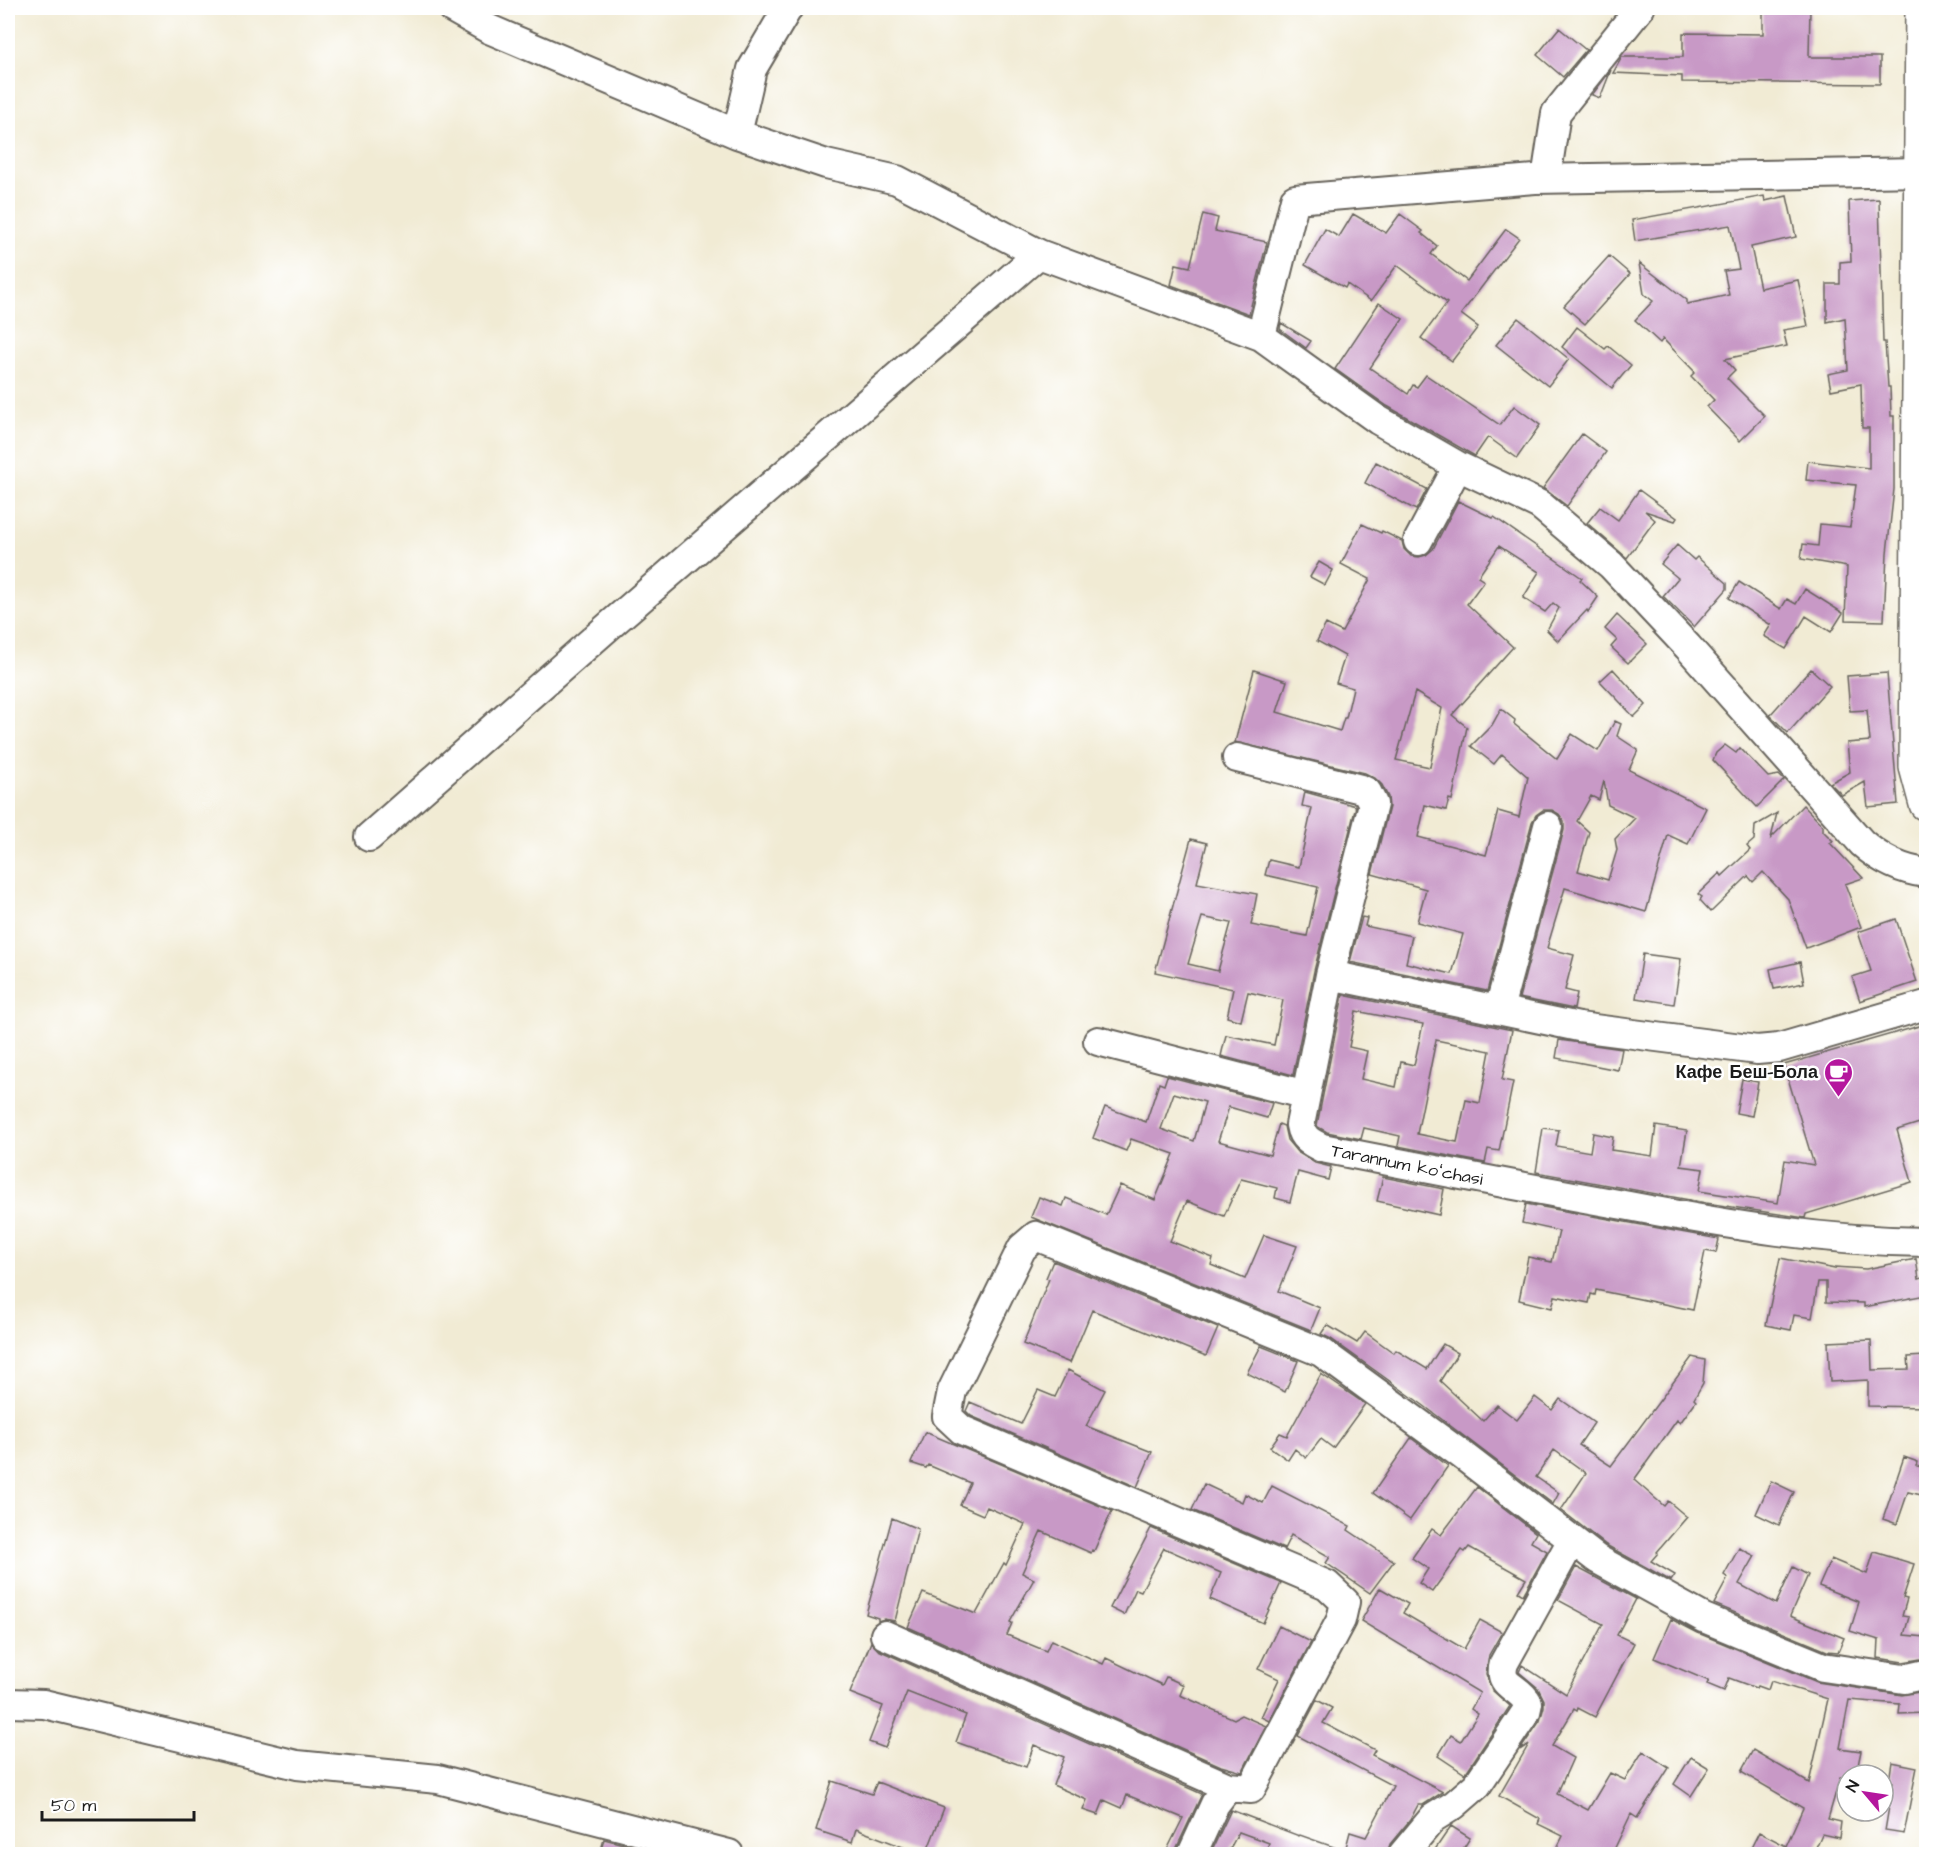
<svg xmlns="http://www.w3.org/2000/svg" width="1934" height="1862" font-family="'Architects Daughter',sans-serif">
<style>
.building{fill:#c899c6;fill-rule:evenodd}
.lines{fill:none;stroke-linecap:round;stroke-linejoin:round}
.minor-casing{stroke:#67645c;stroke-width:32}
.major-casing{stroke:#67645c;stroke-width:36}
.minor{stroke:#fff;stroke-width:28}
.major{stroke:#fff;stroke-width:33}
.labels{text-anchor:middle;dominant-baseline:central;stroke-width:5;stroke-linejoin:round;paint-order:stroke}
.poi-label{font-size:18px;font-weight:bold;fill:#1c1c1c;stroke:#fff;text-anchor:end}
.street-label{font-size:18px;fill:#1c1c1c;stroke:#fff}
</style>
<rect width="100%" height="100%" fill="#fff"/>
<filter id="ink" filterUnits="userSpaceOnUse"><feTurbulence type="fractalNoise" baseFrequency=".0167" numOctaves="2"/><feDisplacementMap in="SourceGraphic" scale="12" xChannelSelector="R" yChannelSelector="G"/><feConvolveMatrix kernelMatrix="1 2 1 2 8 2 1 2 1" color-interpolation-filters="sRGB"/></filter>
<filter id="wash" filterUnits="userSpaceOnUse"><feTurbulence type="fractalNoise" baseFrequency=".008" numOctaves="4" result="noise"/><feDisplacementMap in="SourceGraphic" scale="24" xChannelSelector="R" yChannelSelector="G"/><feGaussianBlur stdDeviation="1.35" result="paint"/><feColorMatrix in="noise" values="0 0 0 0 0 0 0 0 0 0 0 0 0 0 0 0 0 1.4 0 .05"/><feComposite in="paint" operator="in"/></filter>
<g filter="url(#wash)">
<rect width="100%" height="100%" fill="#f1ebd4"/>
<g id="blocks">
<path class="building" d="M1763 8H1810L1809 57H1880V84L1682 82V76L1613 73 1622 57H1683V33L1763 34Z
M1559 28 1586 50 1563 77 1537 55Z
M1611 70 1600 98 1592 95Z
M1764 196 1765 201 1787 196 1796 237 1751 247 1760 288 1798 280 1808 326 1783 330 1787 346 1725 359 1735 370 1727 378 1765 416 1740 441 1707 407 1714 400 1691 376 1695 372 1663 339 1660 343 1635 320 1653 301 1644 294 1639 263 1687 300V304L1729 295 1724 271 1739 269 1730 225 1635 241 1632 220Z
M1879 199 1883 342H1885L1888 387H1890L1891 416H1894V489L1887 553 1884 621 1845 620 1847 567 1801 559 1803 544 1818 546 1820 524 1850 527 1856 485 1806 480 1808 461 1869 468V428H1862L1861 384 1831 390 1828 374 1848 370 1845 318 1827 322V284H1840V262L1851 261 1849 201Z
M1203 214 1218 218 1215 231 1267 242 1249 314 1171 285 1176 264 1190 267Z
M1353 214 1386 233 1400 214 1423 231 1421 233 1437 246 1431 254 1467 281 1506 229 1519 238 1461 314 1478 327 1452 361 1421 338 1447 303 1397 265 1371 301 1347 284 1345 288 1305 265 1325 229 1339 237Z
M1609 256 1630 274 1585 324 1564 306Z
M1379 303 1403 319 1370 368 1408 394 1413 385 1417 387 1426 375 1500 425 1514 406 1540 425 1517 458 1488 437 1475 456 1466 451 1387 406 1335 369Z
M1518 318 1569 359 1548 386 1496 345Z
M1281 323 1311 341 1306 348 1280 329Z
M1577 327 1605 349 1608 346 1631 365 1612 388 1562 347Z
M1582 434 1606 452 1567 506 1543 488Z
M1376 462 1427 489 1416 510 1365 483Z
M1639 490 1677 518 1675 521 1645 511 1655 520 1627 558 1587 523 1600 507 1618 520Z
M1458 501 1493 518 1494 517 1582 578 1580 580 1598 597 1588 612 1587 610 1558 641 1547 630 1559 608 1553 603 1545 612 1523 598 1539 572 1499 546 1478 577 1484 581 1467 604 1513 647 1452 715 1467 727 1452 800 1449 799 1446 810 1425 805 1418 837 1486 855 1498 811 1519 817 1528 777 1502 754 1494 764 1471 746 1492 725 1501 709 1515 720 1514 724 1557 759 1572 734 1598 751 1615 721 1621 724 1617 736 1638 750 1629 770 1706 808 1688 844 1668 835 1646 912 1565 888 1547 948 1574 955 1565 990 1577 993 1574 1009 1519 998 1564 830V821L1559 814 1552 810H1543L1536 815 1532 822 1487 991 1350 962 1362 917 1367 918 1365 926 1412 936 1406 963 1452 974 1463 934 1417 922 1426 889 1372 874 1389 807 1388 797 1382 785 1375 778 1365 773 1235 742 1254 670 1287 681 1277 712 1340 731 1344 718H1346L1353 688 1336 683 1345 656 1317 641 1326 624 1342 632 1370 579 1341 564 1362 524 1381 533 1382 531 1402 541 1404 549 1411 556 1419 557 1426 555 1433 549ZM1415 692 1442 708 1430 767 1396 760ZM1604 781 1608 805 1635 818 1615 839 1617 850 1608 880 1578 871 1589 832 1577 821 1591 796 1599 800Z
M1677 545 1694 560 1697 557 1727 583V589L1694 627 1663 596 1678 578 1661 564Z
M1319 562 1333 570 1325 585 1310 577Z
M1739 582 1781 609 1787 599 1796 604 1805 589 1843 613 1831 632 1806 616 1786 649 1764 636 1771 625 1729 598Z
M1617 615 1647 644 1628 663 1611 647 1617 640 1605 629Z
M1613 669 1646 705 1634 717 1600 681Z
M1811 669 1830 686 1788 733 1770 715Z
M1887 673 1898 804 1868 807 1865 782 1842 795 1830 783 1850 772 1847 743 1870 741 1867 710 1850 711 1847 676Z
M1725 745 1736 753 1740 748 1768 777 1779 775 1784 780 1757 807 1713 760 1716 753Z
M1305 792 1356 806 1314 971 1293 1075 1221 1056 1226 1035 1274 1045 1283 1000 1248 992 1241 1021 1227 1017 1233 989 1155 972 1191 839 1207 843 1197 883 1257 894 1251 925 1307 936 1318 887 1265 875 1269 860 1299 867 1312 808 1302 806ZM1202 917 1231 923 1218 971 1188 964Z
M1803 805 1823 826V831L1833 841 1830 843 1863 878 1845 884 1861 927 1806 948 1788 899 1763 872 1753 882 1748 876 1711 912 1700 900 1702 897 1698 894 1720 873 1722 876 1750 850 1747 846 1754 840 1755 826 1777 813 1771 838Z
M1896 919 1917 982 1860 1001 1852 977 1871 971 1858 932Z
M1643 954 1681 959 1674 1004 1636 998Z
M1800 962 1804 983 1774 989 1770 969Z
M1343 995 1512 1030 1502 1080 1513 1082 1499 1151 1488 1149 1485 1163 1398 1146 1400 1136 1364 1128 1361 1139 1327 1132 1318 1127 1317 1125ZM1356 1011 1423 1024 1414 1065 1401 1062 1396 1087 1361 1079 1367 1051 1349 1047ZM1436 1040 1490 1051 1480 1103 1466 1100 1457 1142 1417 1134Z
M1926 1024V1121L1897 1130 1912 1182 1806 1214 1805 1218 1706 1203 1536 1172 1543 1128 1559 1130 1556 1146 1590 1152 1593 1133 1613 1137 1611 1150 1652 1156 1656 1126 1687 1131 1681 1166 1703 1169 1699 1191 1778 1203 1785 1160 1814 1165 1784 1065Z
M1559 1040 1622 1049 1618 1070 1556 1058Z
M1167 1076 1272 1103 1267 1118 1229 1107 1218 1141 1270 1155 1279 1124 1284 1126 1287 1140 1297 1152 1315 1163 1331 1167 1328 1180 1298 1172 1290 1202 1275 1198 1277 1188 1241 1179 1224 1216 1187 1201 1170 1241 1213 1258 1211 1265 1245 1279 1264 1235 1297 1246 1279 1291 1320 1308 1311 1330 1031 1217 1039 1197 1063 1206 1066 1198 1106 1215 1120 1185 1155 1200 1174 1154 1131 1139 1126 1151 1093 1138 1105 1107 1146 1122 1159 1083 1164 1085ZM1174 1093 1205 1102 1194 1141 1161 1129Z
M1742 1079 1758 1082 1752 1116 1736 1113Z
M1383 1177 1444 1189 1439 1215 1377 1201Z
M1526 1204 1719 1239 1716 1253 1705 1251 1693 1310 1596 1290 1595 1295 1591 1294 1589 1303 1555 1296 1552 1308 1519 1300 1528 1257 1552 1262 1559 1231 1522 1223Z
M1780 1258 1835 1269V1267L1866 1269 1916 1259 1919 1279 1926 1277V1295L1864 1307V1303L1826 1302V1282H1818L1812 1318 1794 1315 1791 1330 1766 1325Z
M1053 1261 1218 1328 1206 1356 1092 1310 1070 1363 1023 1344 1049 1279 1046 1278Z
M1327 1325 1357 1343 1365 1332 1394 1353 1396 1350 1427 1369 1443 1344 1458 1353 1440 1381 1483 1421 1497 1405 1517 1420 1535 1397 1552 1410 1560 1399 1594 1423 1579 1445 1611 1466 1692 1357 1705 1360 1703 1383 1694 1399 1696 1401 1680 1423 1677 1420 1634 1480 1664 1506 1668 1501 1687 1517 1657 1552 1658 1553 1651 1561 1675 1575 1671 1581 1606 1545 1561 1510 1586 1473 1554 1450 1536 1477 1559 1493 1553 1504 1423 1405 1331 1339 1321 1334Z
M1871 1340 1872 1370 1909 1369 1908 1357 1926 1356V1407L1868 1406V1380L1830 1382 1828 1342Z
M1261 1346 1298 1361 1285 1392 1247 1373Z
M1068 1370 1105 1390 1086 1426 1152 1452 1137 1487 971 1416 966 1411 970 1402 1021 1424 1038 1390 1055 1397Z
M1321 1374 1365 1404 1333 1448 1321 1439 1306 1458 1295 1449 1288 1460 1270 1447 1280 1433 1287 1436Z
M925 1432 1112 1511 1094 1551 1092 1550 1091 1553 1041 1531 1022 1573 1034 1579 1010 1622 1012 1623 1007 1635 1046 1651 1051 1640 1103 1664 1106 1658 1162 1685 1166 1677 1184 1685 1180 1695 1234 1719 1241 1715 1266 1726 1242 1772 1221 1766 908 1627 923 1593 976 1614 1004 1563 1006 1565 1025 1524 987 1507 983 1515 960 1505 970 1483 928 1465 926 1468 911 1463Z
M1411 1438 1448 1466 1410 1520 1373 1493Z
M1904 1457 1918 1462 1917 1466 1926 1468V1496L1908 1492 1897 1524 1883 1519Z
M1771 1481 1794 1492 1779 1525 1756 1514Z
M1204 1484 1242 1502 1245 1494 1263 1503 1272 1486 1350 1526 1348 1530 1394 1561 1370 1593 1326 1563 1330 1557 1291 1535 1284 1549 1192 1510Z
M1477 1487 1536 1533 1531 1542 1547 1551 1523 1595 1518 1592 1526 1579 1469 1547 1465 1552 1462 1550 1432 1592 1419 1583 1428 1569 1412 1558 1432 1529 1441 1535Z
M892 1518 918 1529 895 1621 884 1619 878 1621V1618L866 1614Z
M1151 1528 1281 1583 1263 1623 1210 1599 1221 1573 1164 1548 1141 1591 1136 1589 1124 1615 1110 1608Z
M1739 1548 1755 1556 1739 1584 1776 1604 1793 1567 1808 1575 1790 1616 1844 1638 1838 1652 1827 1651 1714 1604 1728 1578 1724 1575Z
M1874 1552 1914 1564 1903 1598 1907 1599 1902 1616 1909 1617 1904 1635 1926 1637V1658L1903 1662 1878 1658 1879 1640 1850 1631 1859 1602 1819 1586 1831 1559 1867 1574Z
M1576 1567 1636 1599 1617 1635 1634 1643 1595 1717 1578 1708 1577 1711 1574 1709 1552 1746 1573 1758 1557 1794 1588 1810 1610 1773 1625 1780 1643 1751 1669 1768 1637 1818 1631 1814 1612 1854H1554L1563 1836 1538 1824 1540 1819 1499 1796 1529 1744 1520 1750 1540 1721 1544 1707V1700L1538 1688 1519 1672 1522 1665 1566 1694 1603 1624 1558 1600Z
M1380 1588 1408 1604 1403 1613 1464 1649 1480 1620 1502 1632 1489 1655 1486 1674 1492 1690 1510 1706 1465 1774 1438 1756 1451 1735 1461 1741 1478 1714 1471 1709 1480 1693 1361 1621Z
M1671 1619 1698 1633 1817 1682 1902 1695 1926 1691V1713L1899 1714 1900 1704 1849 1700 1840 1748 1861 1751 1856 1775H1847V1779L1840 1778 1828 1819 1841 1822 1839 1838 1822 1834 1813 1854H1748L1759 1832 1786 1846 1803 1808 1741 1772 1753 1750 1809 1783 1828 1699 1771 1681 1768 1690 1757 1686 1756 1688 1729 1678 1724 1691 1707 1684 1709 1681 1654 1658Z
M1279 1626 1311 1642 1269 1721 1261 1717 1279 1679 1258 1669Z
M871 1642 878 1650 1202 1794 1177 1847 1176 1854H1165L1183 1818 1127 1795 1122 1808 1104 1800 1098 1815 1083 1810 1087 1800 1053 1785 1064 1757 1034 1745 1026 1767 956 1742 966 1715 907 1692 885 1748 869 1742 883 1706 850 1693Z
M1317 1700 1332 1708 1323 1723 1375 1750 1372 1755 1443 1792 1423 1805H1418L1410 1820 1390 1844 1387 1854H1265L1269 1843 1239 1832 1227 1854H1210L1231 1810 1299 1836 1300 1835 1345 1851 1350 1832 1366 1837 1393 1786 1298 1736Z
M1691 1757 1709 1768 1691 1796 1674 1784Z
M1892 1762 1917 1767 1904 1834 1885 1831 1893 1782 1889 1781Z
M832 1781 872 1794 877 1782 944 1808 926 1854H921L856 1829 852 1842 816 1830Z
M1451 1826 1470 1838 1460 1854H1432Z
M604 1839 654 1852 653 1854H600Z"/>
</g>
</g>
<g filter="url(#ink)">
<use href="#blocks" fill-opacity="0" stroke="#67645c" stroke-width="1.5"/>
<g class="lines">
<defs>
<path id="minor" d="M452 8 489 29 737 134 826 164 897 180 1039 254
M737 134 752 69 788 8
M1546 179 1556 113 1640 8
M1261 336 1295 199 1535 179 1922 172
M1418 541 1458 466
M1237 758 1361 789 1367 792 1373 804 1330 975 1300 1125C1302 1138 1310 1142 1322 1148 1424 1168 1527 1188 1629 1206 1729 1225 1824 1241 1926 1242
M369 837 609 626 1039 254 1261 336 1378 420 1458 466 1540 505 1611 565 1688 647 1862 843C1881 860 1901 870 1926 873
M1330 975 1579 1027 1757 1050 1779 1048 1926 1005
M1499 1009 1548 826
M1098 1041 1306 1095
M885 1635 1228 1787
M8 1703 44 1704 297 1765 438 1779 729 1854
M1192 1854 1215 1804 1228 1787 1251 1789 1341 1620 1345 1602 1327 1585 962 1430 947 1416 952 1391 1022 1248 1036 1236 1321 1352 1462 1455 1597 1559 1704 1618 1823 1667 1904 1679 1926 1674
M1403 1854 1433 1818 1454 1805 1477 1785 1526 1712 1528 1703C1519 1685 1497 1688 1504 1663L1572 1540"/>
<path id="major" d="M1922 8 1916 767 1926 804"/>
</defs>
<use href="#minor" class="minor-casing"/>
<use href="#major" class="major-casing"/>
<use href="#minor" class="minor"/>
<use href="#major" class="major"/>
</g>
</g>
<defs>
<symbol id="cafe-pin" viewBox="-11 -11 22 30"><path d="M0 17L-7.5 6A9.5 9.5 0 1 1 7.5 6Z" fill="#b5179e" stroke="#fff"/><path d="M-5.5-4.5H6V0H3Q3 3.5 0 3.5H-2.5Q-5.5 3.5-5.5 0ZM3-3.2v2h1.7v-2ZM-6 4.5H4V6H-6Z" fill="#fff"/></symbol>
</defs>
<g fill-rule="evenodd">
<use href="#cafe-pin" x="1822" y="1056" width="33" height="45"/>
</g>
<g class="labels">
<g class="poi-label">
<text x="1818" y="1072">Кафе Беш-Бола</text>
</g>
<g class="street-label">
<text transform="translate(1407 1165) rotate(11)">Tarannum koʻchasi</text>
</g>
</g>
<rect width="1934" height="1862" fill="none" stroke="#fff" stroke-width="30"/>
<g transform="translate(1865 1793) rotate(299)"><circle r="28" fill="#ffffff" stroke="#a4a4a4" stroke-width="1.5"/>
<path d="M0-4.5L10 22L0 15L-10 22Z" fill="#b5179e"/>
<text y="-9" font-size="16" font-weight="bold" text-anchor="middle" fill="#1c1c1c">N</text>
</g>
<path d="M42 1811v9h152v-9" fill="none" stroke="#1c1c1c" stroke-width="3"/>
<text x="51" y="1811" font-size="18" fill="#1c1c1c" stroke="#ffffff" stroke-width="4.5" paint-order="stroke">50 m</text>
</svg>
